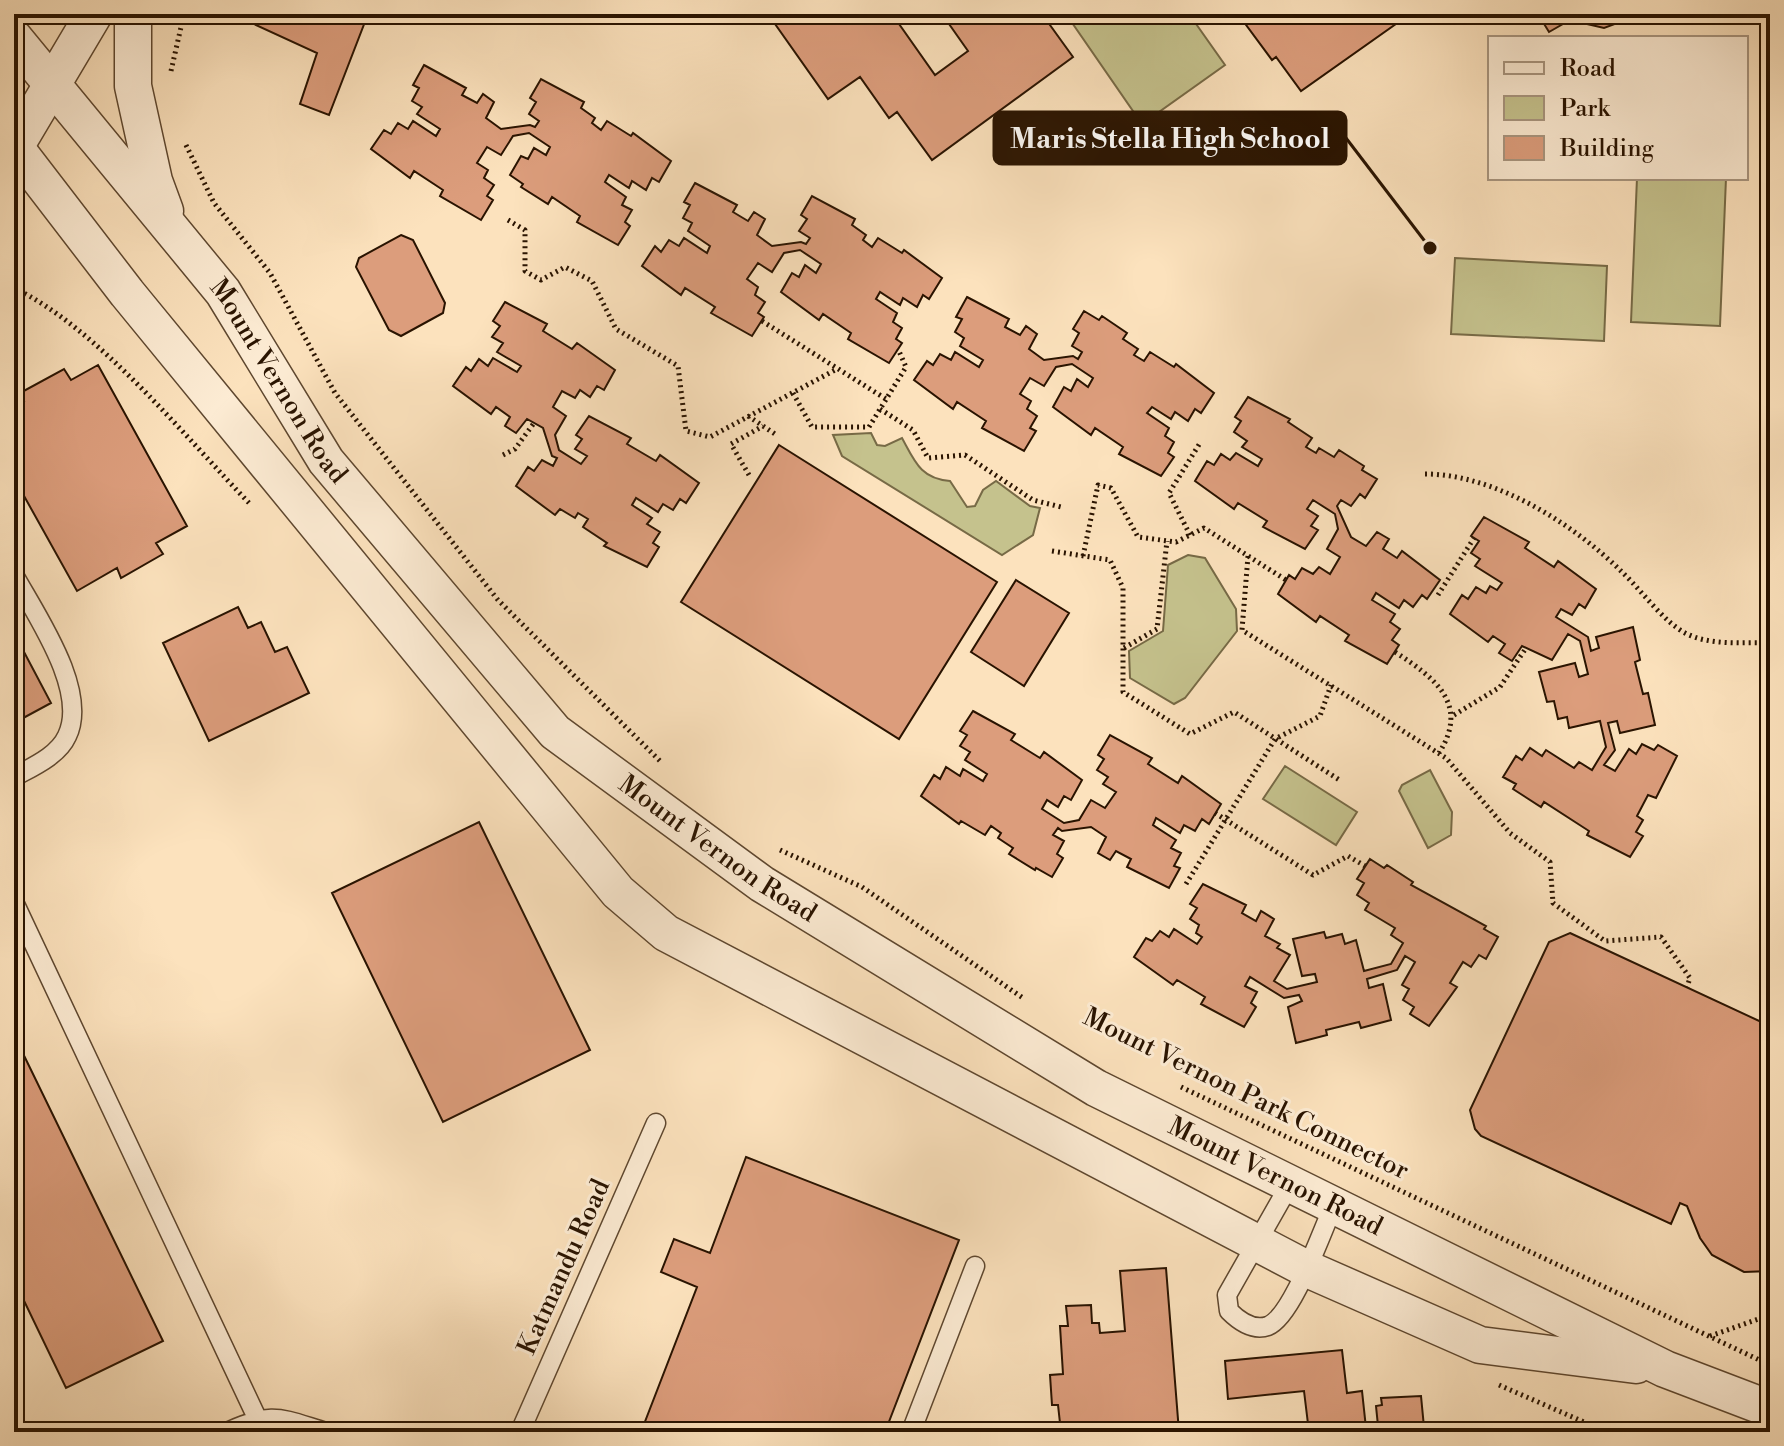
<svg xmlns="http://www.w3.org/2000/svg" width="1784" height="1446" font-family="'Libre Bodoni',serif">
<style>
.green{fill:#c5c28d;stroke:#776a46;stroke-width:2}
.building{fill:#dc9d7c;stroke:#291300;stroke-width:2}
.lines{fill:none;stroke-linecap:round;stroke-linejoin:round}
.service-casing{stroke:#5e472f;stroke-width:21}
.minor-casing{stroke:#5e472f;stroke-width:39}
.path{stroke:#291300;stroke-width:5;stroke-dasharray:2 4;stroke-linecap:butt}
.service{stroke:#fdecd4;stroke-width:18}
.minor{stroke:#fdecd4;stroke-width:36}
.labels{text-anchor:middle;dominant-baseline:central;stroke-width:6;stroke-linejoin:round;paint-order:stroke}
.street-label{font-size:26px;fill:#291300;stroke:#fdecd4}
.leader{fill:none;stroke:#291300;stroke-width:3}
.callout-dot{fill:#291300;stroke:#fdecd4;stroke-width:3}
.callout{fill:#291300;stroke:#291300;stroke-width:3}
.callout-label{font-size:28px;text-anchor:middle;font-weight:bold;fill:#fff}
</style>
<rect width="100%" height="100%" fill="#fce2bd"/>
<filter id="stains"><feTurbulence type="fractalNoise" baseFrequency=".0025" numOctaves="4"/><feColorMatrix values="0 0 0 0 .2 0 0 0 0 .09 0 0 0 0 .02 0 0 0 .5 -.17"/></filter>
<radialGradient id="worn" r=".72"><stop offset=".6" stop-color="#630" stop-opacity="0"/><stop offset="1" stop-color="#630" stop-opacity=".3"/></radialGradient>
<path class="green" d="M1066 14H1189L1225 65 1142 124Z
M1637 178H1726L1720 326 1631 322Z
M1455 258 1607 266 1604 341 1451 334Z
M871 433 877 445 885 446 902 438C915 462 921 479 950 481L967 507 975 506 983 490 996 481 1030 506 1040 508 1033 535 1002 555 842 456 833 435Z
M1188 555 1205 558 1236 609 1237 631 1185 698 1174 704 1130 678 1129 651 1163 631 1168 565Z
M1285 766 1357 812 1336 845 1263 799Z
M1430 770 1452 812 1451 835 1428 848 1399 791 1402 785Z"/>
<path class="building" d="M232 14H368L329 115 300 104 317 53Z
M768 14H892L935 75 968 51 942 14H1042L1073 57 932 160 897 112 889 118 860 77 828 99Z
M1238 14H1410L1301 91 1276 57 1272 60Z
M1538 14H1625L1615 24 1604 28 1583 23 1577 16 1549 32Z
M424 65 466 88 462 95 477 103 483 94 494 102 486 118 501 129 530 125 535 127 539 121 529 114 536 102 530 98 541 79 584 102 581 108 595 118 592 123 601 130 607 121 631 136 633 133 671 161 659 182 652 178 646 190 632 181 629 188 609 175 605 182 626 197 622 205 632 210 625 222 630 226 618 245 577 222 580 216 552 197 548 204 521 187 523 184 510 175 521 156 528 159 534 148 546 155 550 147 529 133 513 136 501 155 487 147 477 163 488 170 484 178 494 185 487 196 493 200 481 220 440 196 443 190 414 171 410 178 371 149 384 130 391 134 398 123 408 129 413 121 436 136 440 129 417 114 422 107 412 101 419 88 413 85Z
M695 183 737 205 733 212 748 221 754 212 765 219 757 235 772 246 801 242 806 244 810 238 799 231 807 219 801 215 812 196 855 219 852 225 866 235 863 240 872 247 878 238 902 253 904 250 942 278 929 299 923 295 917 307 903 298 900 305 880 292 876 299 897 313 893 322 902 328 896 339 902 343 889 363 848 339 851 333 823 314 819 320 781 292 792 273 799 277 805 265 816 273 821 264 800 250 784 253 772 272 758 263 747 279 758 287 755 295 765 302 758 313 764 317 752 336 711 313 715 307 685 288 681 295 642 266 655 246 661 252 669 240 679 246 684 238 707 253 710 246 688 231 692 223 683 218 690 205 684 202Z
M401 235 413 240 445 303 443 313 401 336 389 330 356 267 359 258Z
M967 297 1009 319 1005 327 1020 335 1026 326 1037 334 1029 349 1044 360 1073 356 1078 359 1082 352 1072 346 1079 333 1073 329 1084 311 1099 320 1102 316 1127 333 1123 339 1138 349 1134 355 1144 361 1150 352 1174 367 1176 364 1214 393 1201 413 1195 409 1188 421 1175 412 1171 419 1152 407 1147 413 1169 428 1165 436 1174 442 1168 453 1174 457 1161 476 1119 454 1123 447 1095 428 1091 435 1053 407 1064 387 1071 391 1077 379 1088 387 1093 378 1072 364 1056 367 1044 386 1030 378 1020 394 1031 401 1027 409 1037 416 1030 428 1036 431 1024 451 982 428 986 421 957 402 953 409 914 380 927 361 933 365 940 354 951 360 955 352 979 367 983 360 960 346 964 338 955 332 962 319 956 317Z
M505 302 547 324 543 331 572 349 577 343 615 370 604 390 597 386 590 397 580 390 575 398 562 391 553 407 566 416 555 435 559 450 581 464 587 456 575 449 582 439 576 435 589 416 631 438 627 444 656 461 660 455 699 483 686 503 680 499 673 510 663 504 658 512 636 498 632 505 652 518 647 524 660 532 653 543 659 547 647 567 604 546 607 543 583 527 588 519 578 513 575 518 560 509 555 515 516 486 528 467 534 471 542 460 553 466 557 458 552 456 543 428 527 419 516 433 505 426 510 417 496 407 491 414 453 386 466 367 471 371 479 359 488 366 493 358 517 372 521 366 497 352 503 343 492 337 500 326 493 321Z
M98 365 187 526 156 543 163 554 121 578 117 568 77 591 14 478V407L24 401 20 393 64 369 71 380Z
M1248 397 1290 419 1288 422 1312 438 1306 447 1316 453 1319 448 1334 457 1339 450 1364 466 1362 470 1377 479 1365 498 1360 494 1351 506 1341 500 1337 506 1351 537 1366 546 1377 532 1389 539 1383 549 1397 558 1402 551 1440 580 1427 599 1422 595 1413 607 1404 600 1399 608 1376 593 1372 600 1395 614 1390 622 1400 629 1392 640 1399 645 1387 664 1345 641 1349 635 1320 616 1316 622 1278 594 1289 575 1295 579 1302 568 1313 574 1319 567 1330 574 1340 557 1327 549 1338 529 1335 514 1313 500 1307 509 1318 516 1311 526 1318 530 1305 549 1263 527 1267 521 1238 503 1234 509 1195 481 1207 461 1214 465 1221 454 1230 460 1236 453 1258 466 1262 459 1242 447 1247 441 1234 432 1241 421 1235 417Z
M779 445 997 582 899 739 681 602Z
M1484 517 1529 542 1525 548 1554 567 1558 561 1596 589 1585 608 1579 604 1572 615 1561 609 1556 617 1588 637 1591 651 1599 648 1596 637 1633 627 1640 660 1635 662 1643 694 1648 693 1655 725 1620 733 1617 721 1608 723 1615 750 1604 765 1615 771 1629 749 1636 754 1642 744 1654 750 1658 745 1677 756 1656 798 1648 795 1637 816 1643 820 1636 832 1643 836 1630 857 1587 835 1589 831 1544 802 1541 807 1513 789 1516 784 1503 777 1516 756 1522 760 1530 748 1542 756 1546 750 1574 768 1579 762 1592 770 1606 747 1600 721 1569 728 1567 717 1558 719 1554 701 1547 702 1539 672 1575 663 1579 677 1588 674 1580 641 1568 634 1552 660 1522 646 1512 661 1499 653 1505 644 1493 636 1488 642 1450 614 1462 595 1468 599 1476 587 1486 593 1490 586 1497 590 1502 583 1475 566 1480 559 1471 553 1479 541 1471 536Z
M1016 580 1069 613 1024 686 971 652Z
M238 607 248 628 261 622 275 652 287 647 309 693 209 741 163 643Z
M14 633 51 703 14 723Z
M973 711 1015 734 1011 740 1040 758 1044 752 1082 780 1071 800 1064 796 1058 807 1047 800 1042 809 1064 823 1079 820 1091 800 1105 808 1116 792 1103 784 1108 777 1097 770 1104 759 1098 755 1110 735 1152 758 1148 764 1178 783 1182 776 1221 804 1209 824 1202 819 1195 831 1184 825 1180 833 1156 818 1153 825 1176 840 1171 848 1181 853 1174 866 1180 868 1169 888 1127 867 1131 859 1116 851 1110 860 1098 853 1106 837 1091 827 1062 831 1058 828 1053 835 1064 841 1057 854 1063 858 1052 877 1036 868 1035 870 1009 854 1013 848 998 838 1001 833 991 826 985 835 961 821 959 824 921 796 934 775 940 779 946 767 960 776 963 769 983 781 987 774 965 760 970 752 960 746 967 735 960 731Z
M479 822 590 1050 443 1122 332 893Z
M1370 859 1384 868 1387 865 1413 882 1411 885 1486 926 1484 929 1498 937 1486 959 1479 955 1471 967 1463 962 1450 983 1457 987 1429 1026 1410 1014 1414 1007 1403 1000 1409 989 1402 985 1415 962 1405 956 1397 970 1367 979 1369 988 1383 984 1391 1020 1361 1028 1359 1022 1326 1030 1327 1035 1296 1043 1288 1007 1302 1001 1299 995 1284 998 1250 977 1245 986 1257 992 1251 1003 1256 1007 1244 1027 1201 1004 1205 997 1177 980 1173 985 1134 957 1146 938 1152 941 1160 931 1169 937 1174 929 1197 944 1202 937 1196 933 1199 925 1190 919 1197 908 1190 904 1203 884 1246 905 1242 913 1256 921 1261 911 1274 919 1265 936 1280 944 1277 948 1290 955 1274 981 1287 989 1317 982 1315 974 1302 976 1293 939 1324 932 1326 938 1342 934 1345 944 1356 940 1364 971 1391 964 1403 943 1391 935 1395 928 1365 910 1369 903 1357 895 1364 883 1357 879Z
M1570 933 1770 1026V1271L1744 1272 1712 1255 1700 1238 1687 1206 1680 1203 1671 1224 1481 1136 1475 1129 1470 1110 1549 942Z
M14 1035 163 1341 66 1388 14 1280Z
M746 1157 959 1240 885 1432H641L697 1287 661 1272 674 1239 710 1253Z
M1166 1268 1179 1432H1130V1426L1101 1428V1432H1061L1058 1405H1052L1050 1375 1063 1374 1060 1326H1068L1066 1306 1091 1305 1092 1323H1099L1100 1333 1125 1331 1120 1271Z
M1342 1350 1347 1393 1362 1391 1366 1428 1378 1426 1376 1406 1382 1405 1381 1398 1421 1396 1424 1427 1431 1426V1432H1309L1304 1391 1228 1399 1225 1361Z"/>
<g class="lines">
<defs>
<path id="service" d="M14 575C36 615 89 691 67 736 58 756 32 767 14 777
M14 902 257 1418
M1290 1184 1227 1295 1229 1311C1239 1321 1253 1331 1268 1326 1293 1316 1322 1230 1334 1205
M227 1432C273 1411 279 1418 326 1432
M520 1432 656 1123
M911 1432 975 1266"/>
<g id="minor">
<path d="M133 14V86L154 181 165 211"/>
<path id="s1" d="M14 38 223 292 326 461 555 732 762 884 1096 1088 1665 1369 1770 1409"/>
<path d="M14 146 127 293 618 892 666 933 1305 1268 1480 1345 1636 1365"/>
<path d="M15 147 94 14"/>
</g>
</defs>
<use href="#service" class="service-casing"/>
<use href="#minor" class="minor-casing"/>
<path class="path" d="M171 71 184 14
M186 145 214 203 270 273 335 393 498 600 660 761
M508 220 525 230V271L541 280 565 267 592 281 616 329 678 366 686 431 710 437 837 369
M14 288C98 328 185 437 251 505
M762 321 886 399
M793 393 812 427H869L906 367 898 349
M880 409 913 430 928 458 965 455 1033 500 1061 507
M748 416 775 434
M503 455 515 449 534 423
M1425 474C1495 474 1574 524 1623 573 1642 591 1663 621 1685 633 1710 646 1742 642 1770 643
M749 475 731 444 763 426
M1190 535 1169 493 1200 443
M1052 551 1110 560 1123 588V692L1190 734 1234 712 1341 781
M1083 556 1098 485 1111 488 1138 537 1176 542 1204 528 1286 580
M1248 556 1242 630 1446 758 1510 833 1550 862 1553 903 1605 941 1661 937 1690 978 1687 987
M1438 595 1474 538
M1124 648 1157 629 1167 541
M1395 652C1435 678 1470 704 1439 753
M1454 715 1500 687 1526 648
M1215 813 1313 875 1348 856 1365 866
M780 850 862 887 1023 998
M1186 884 1275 739 1320 716 1331 685
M1181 1087 1770 1365
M1710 1336 1770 1315
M1499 1385 1607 1432"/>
<use href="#service" class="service"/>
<use href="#minor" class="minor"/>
</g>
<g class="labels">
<g class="street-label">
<text stroke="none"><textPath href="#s1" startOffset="434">Mount Vernon Road</textPath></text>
<text stroke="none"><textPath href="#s1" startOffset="1082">Mount Vernon Road</textPath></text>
<text transform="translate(1246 1094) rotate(26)">Mount Vernon Park Connector</text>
<text stroke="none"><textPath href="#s1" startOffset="1730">Mount Vernon Road</textPath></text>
<text transform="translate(564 1267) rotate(-66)">Katmandu Road</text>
</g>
</g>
<path class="leader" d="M1430 248L1346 138"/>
<circle class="callout-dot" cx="1430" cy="248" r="8"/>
<rect class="callout" x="994" y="112" width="352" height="52" rx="8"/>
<g class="callout-label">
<text x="1170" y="148">Maris Stella High School</text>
</g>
<rect width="1784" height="1446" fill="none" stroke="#fce2bd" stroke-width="48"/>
<rect x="16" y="16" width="1752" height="1414" fill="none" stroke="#291300" stroke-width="4"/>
<rect x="24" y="24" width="1736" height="1398" fill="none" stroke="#291300" stroke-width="2"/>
<rect x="1488" y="36" width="260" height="144" fill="#fdecd4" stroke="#a8957f" stroke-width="2"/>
<rect x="1504" y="62" width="40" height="12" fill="#fdecd4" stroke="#a8957f" stroke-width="2"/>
<text x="1560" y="76" font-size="24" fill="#291300">Road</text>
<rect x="1504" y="96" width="40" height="24" fill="#c5c28d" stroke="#a8957f" stroke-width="2"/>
<text x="1560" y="116" font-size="24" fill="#291300">Park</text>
<rect x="1504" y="136" width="40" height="24" fill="#dc9d7c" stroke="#a8957f" stroke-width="2"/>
<text x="1560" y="156" font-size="24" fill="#291300">Building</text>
<rect width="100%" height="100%" filter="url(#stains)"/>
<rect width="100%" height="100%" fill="url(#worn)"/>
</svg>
